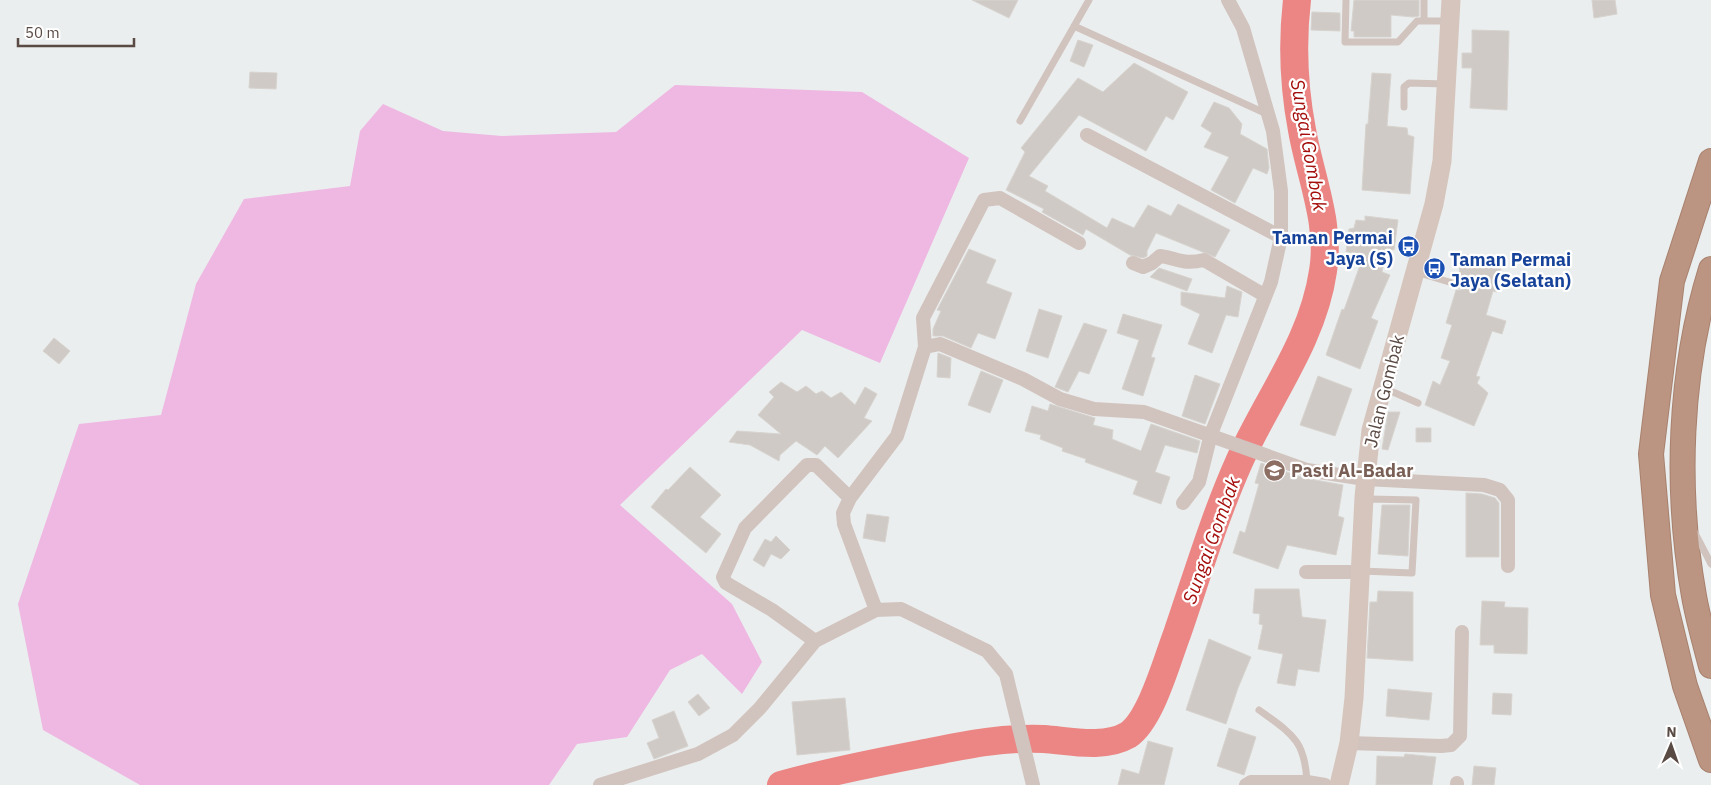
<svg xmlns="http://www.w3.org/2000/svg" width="1711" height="785" font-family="'IBM Plex Sans',sans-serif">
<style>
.green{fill:#eeb8e3}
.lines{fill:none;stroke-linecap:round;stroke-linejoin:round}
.river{stroke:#eb8685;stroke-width:28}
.building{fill:#cfcac5;stroke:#d7d3cf}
.motorway-casing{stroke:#a7816e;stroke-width:26}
.service{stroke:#d1c3be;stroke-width:7}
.minor{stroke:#d1c3be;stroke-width:14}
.secondary{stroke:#d5c5bd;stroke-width:19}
.motorway{stroke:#bc9582;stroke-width:24}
.labels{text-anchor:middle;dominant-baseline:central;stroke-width:4.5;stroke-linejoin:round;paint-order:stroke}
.transit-label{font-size:18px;font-weight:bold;fill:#164399;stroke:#fff;text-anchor:end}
.street-label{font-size:18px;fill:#594a44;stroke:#fff}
.education-label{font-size:18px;font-weight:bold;fill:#785e54;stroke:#fff;text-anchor:start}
.water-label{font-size:19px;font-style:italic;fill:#a40e0c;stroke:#fff}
</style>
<rect width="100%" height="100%" fill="#ebeeee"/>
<path class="green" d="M675 85 862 92 969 158 880 363 802 330 620 505 732 604 762 662 742 694 702 654 670 670 627 737 577 744 549 785H140L43 730 18 604 79 424 161 415 196 284 244 199 350 186 360 131 383 104 443 131 502 136 616 132Z"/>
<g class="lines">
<path class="river" d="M781 785C827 772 873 763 920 754 961 746 1001 737 1044 739 1070 741 1104 749 1128 735 1151 720 1167 660 1177 634 1197 576 1214 518 1239 462 1267 399 1313 341 1323 271 1331 224 1310 176 1302 130 1294 88 1292 43 1297 0"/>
</g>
<path class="building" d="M972 0H1018L1009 18Z
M1354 0H1419V16L1413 17 1391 15V37H1354V31H1351Z
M1592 0H1615L1617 14 1594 18Z
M1312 12 1340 13V31L1311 30Z
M1472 30 1509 31 1507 110 1470 108 1472 68H1462V53H1472Z
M1078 40 1093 45 1084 67 1070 61Z
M1134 63 1188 92 1173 120 1166 116 1146 151 1079 115 1029 176 1048 186 1045 191 1107 228 1112 218 1134 228 1148 205 1171 216 1178 204 1230 230 1215 257 1156 233 1147 251V256L1143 258 1130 255 1086 229 1083 235 1042 212 1044 209 1006 190 1025 152 1021 148 1078 78 1103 92Z
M250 72 277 73 276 89 249 88Z
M1372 73 1391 74 1387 126 1407 128 1408 135 1414 137 1410 194 1362 190 1366 124H1368Z
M1214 102 1229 108 1242 124 1240 134 1267 149 1269 168 1267 174 1253 168 1235 203 1211 190 1229 157 1204 147 1212 133 1201 126Z
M1365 216 1398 220 1394 250 1386 249 1382 272 1390 275 1371 318 1378 321 1360 369 1326 355 1342 309 1344 310 1364 254 1346 252 1349 229 1354 228 1356 220 1365 221Z
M969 249 996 260 986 283 1012 293 995 339 978 333 971 348 943 336H933V329L941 311 937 310Z
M1462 254 1483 257 1481 266 1501 269 1497 292 1493 291 1486 315 1506 321 1502 334 1492 331 1476 376 1480 377 1477 383 1488 393 1474 426 1425 405 1433 381 1440 385 1450 361 1441 358 1452 325 1446 323 1456 290H1461L1464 286 1463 282 1458 279Z
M1159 268 1192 279 1187 291 1150 277Z
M1227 286 1242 292 1238 317 1226 315 1212 353 1188 344 1200 314 1181 305V292L1225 298Z
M1039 309 1062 316 1048 358 1026 351Z
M1123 314 1162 325 1151 357 1155 358 1143 396 1122 389 1139 340 1117 333Z
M1084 323 1107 330 1089 374 1079 371 1068 392 1055 387Z
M54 338 70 351 59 364 43 351Z
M938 353 951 358 950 378 937 377Z
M981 371 1003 380 990 413 968 405Z
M1195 375 1220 384 1205 424 1182 416Z
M1318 376 1352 389 1335 436 1300 425Z
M781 382 797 392 806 386 816 394 822 391 831 398 841 392 855 405 865 387 877 394 864 418 872 421 838 458 825 446 817 455 796 441 780 455 779 461 750 445 729 442 737 431 781 434 758 415 774 397 769 392Z
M1050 404 1095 418 1093 425 1113 430 1112 439 1141 451 1151 424 1200 441 1197 453 1165 445 1155 472 1170 477 1161 504 1133 494 1138 481 1085 462 1086 459 1062 451 1063 448 1040 439 1041 435 1025 431 1032 406 1048 411Z
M1388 412H1400L1388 450 1382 449Z
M1416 428H1431V442H1416Z
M1261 463 1304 478 1343 485 1338 516 1344 518 1336 555 1287 545 1278 569 1233 553 1240 531 1245 533 1259 484 1255 483Z
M690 467 721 495 700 517 721 534 706 553 651 507 666 489 668 490Z
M1466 493 1482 494 1495 498 1499 503V557H1466Z
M1382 505H1410L1408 556 1378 554Z
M867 514 889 517 885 542 863 538Z
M776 536 790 550 781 559 771 554 764 567 753 560 765 539 771 542Z
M1255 589H1299L1302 617 1326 620 1319 672 1298 669 1295 686 1277 683 1283 654 1258 649 1263 625 1259 624 1260 614 1253 613Z
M1378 591 1413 592V661L1367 658 1370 602H1377Z
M1482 601 1505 602 1504 607 1528 608 1527 654 1494 653V645H1480Z
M1209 639 1251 657 1238 688 1226 724 1186 710Z
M1388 689 1432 693 1429 720 1386 716Z
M1493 693 1512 694 1511 715 1492 714Z
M698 694 710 708 699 716 688 702Z
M845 698 850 750 797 755 792 702Z
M674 711 688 746 654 759 647 743 659 738 652 720Z
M1229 728 1256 737 1244 775 1217 766Z
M1148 741 1173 748 1164 785H1118L1122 769 1139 774Z
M1405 754 1436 757 1432 785H1376L1377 756 1404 757Z
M1474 766 1496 768 1494 785H1472Z"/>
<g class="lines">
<defs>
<path id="motorway" d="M1711 161 1672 281 1651 454 1663 595 1685 686 1711 760
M1711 269C1679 372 1675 490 1694 596 1698 619 1705 643 1711 666"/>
</defs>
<use href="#motorway" class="motorway-casing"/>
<path class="service" d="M1346 0 1345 42H1398L1417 21H1448
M1424 21V0
M1074 26 1267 114
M1404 107V87L1409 83 1445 84
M1020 121 1089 0
M1416 272 1459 285
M1384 388 1418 403
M1695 533 1711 564
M1361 571 1412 573 1416 500 1369 499 1368 503
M1259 710C1292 734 1305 740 1307 782"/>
<path class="minor" d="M1087 135 1281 237
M1133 263 1143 267 1152 263 1160 256C1178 258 1182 265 1204 260L1264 295
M925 347 923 318 984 200 1000 198 1079 243
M1183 503 1199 482 1211 434 1271 282 1281 237V191L1273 131 1243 28 1228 0
M1306 572H1359
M876 610 844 524 843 513 850 498 897 436 925 347 940 344 1023 379 1060 399 1094 409 1144 412 1307 470 1365 479 1484 485 1500 490 1508 500V566
M815 641 772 610 726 583 723 577 745 528 807 465H816L850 498
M1349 743 1441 746 1451 745 1460 736 1462 632
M600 785 698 754 733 735 760 708 815 641 876 610 901 609 987 651 1006 674 1033 785
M1246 785 1251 782H1307L1325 785
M1457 785V783"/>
<path class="secondary" d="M1339 785 1349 743 1354 698 1364 497 1371 430 1434 204 1442 161 1451 0"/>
<use href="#motorway" class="motorway"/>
</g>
<defs>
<symbol id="bus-disc" viewBox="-11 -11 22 22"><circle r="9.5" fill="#1a4fb4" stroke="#fff"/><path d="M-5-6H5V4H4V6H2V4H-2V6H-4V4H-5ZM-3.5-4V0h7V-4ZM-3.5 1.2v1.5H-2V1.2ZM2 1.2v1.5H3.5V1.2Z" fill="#fff"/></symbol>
<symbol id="school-disc" viewBox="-11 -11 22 22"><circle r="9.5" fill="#8d6e63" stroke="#fff"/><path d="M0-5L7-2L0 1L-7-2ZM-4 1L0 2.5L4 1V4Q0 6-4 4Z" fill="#fff"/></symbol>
</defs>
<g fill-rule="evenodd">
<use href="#bus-disc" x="1396" y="234" width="25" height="25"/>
<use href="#bus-disc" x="1422" y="256" width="25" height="25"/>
<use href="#school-disc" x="1262" y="458" width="25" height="25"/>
</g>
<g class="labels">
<g class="transit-label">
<text x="1393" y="237">Taman Permai<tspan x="1393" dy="21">Jaya (S)</tspan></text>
<text x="1450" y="259" text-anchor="start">Taman Permai<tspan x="1450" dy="21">Jaya (Selatan)</tspan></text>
</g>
<g class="street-label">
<text transform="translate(1384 391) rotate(-76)">Jalan Gombak</text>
</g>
<g class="education-label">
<text x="1291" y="470">Pasti Al-Badar</text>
</g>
<g class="water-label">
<text transform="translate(1309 145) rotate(80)">Sungai Gombak</text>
<text transform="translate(1211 540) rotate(-70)">Sungai Gombak</text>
</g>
</g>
<g transform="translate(1671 745) rotate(2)" stroke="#ffffff" stroke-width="4" paint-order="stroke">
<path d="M0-4L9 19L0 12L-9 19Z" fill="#594a44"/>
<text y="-8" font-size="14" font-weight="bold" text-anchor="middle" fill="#594a44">N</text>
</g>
<path d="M18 38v8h116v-8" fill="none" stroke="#594a44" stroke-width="2.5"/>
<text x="25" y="38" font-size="15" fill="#594a44" stroke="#ffffff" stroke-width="4" paint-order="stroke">50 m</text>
</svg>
